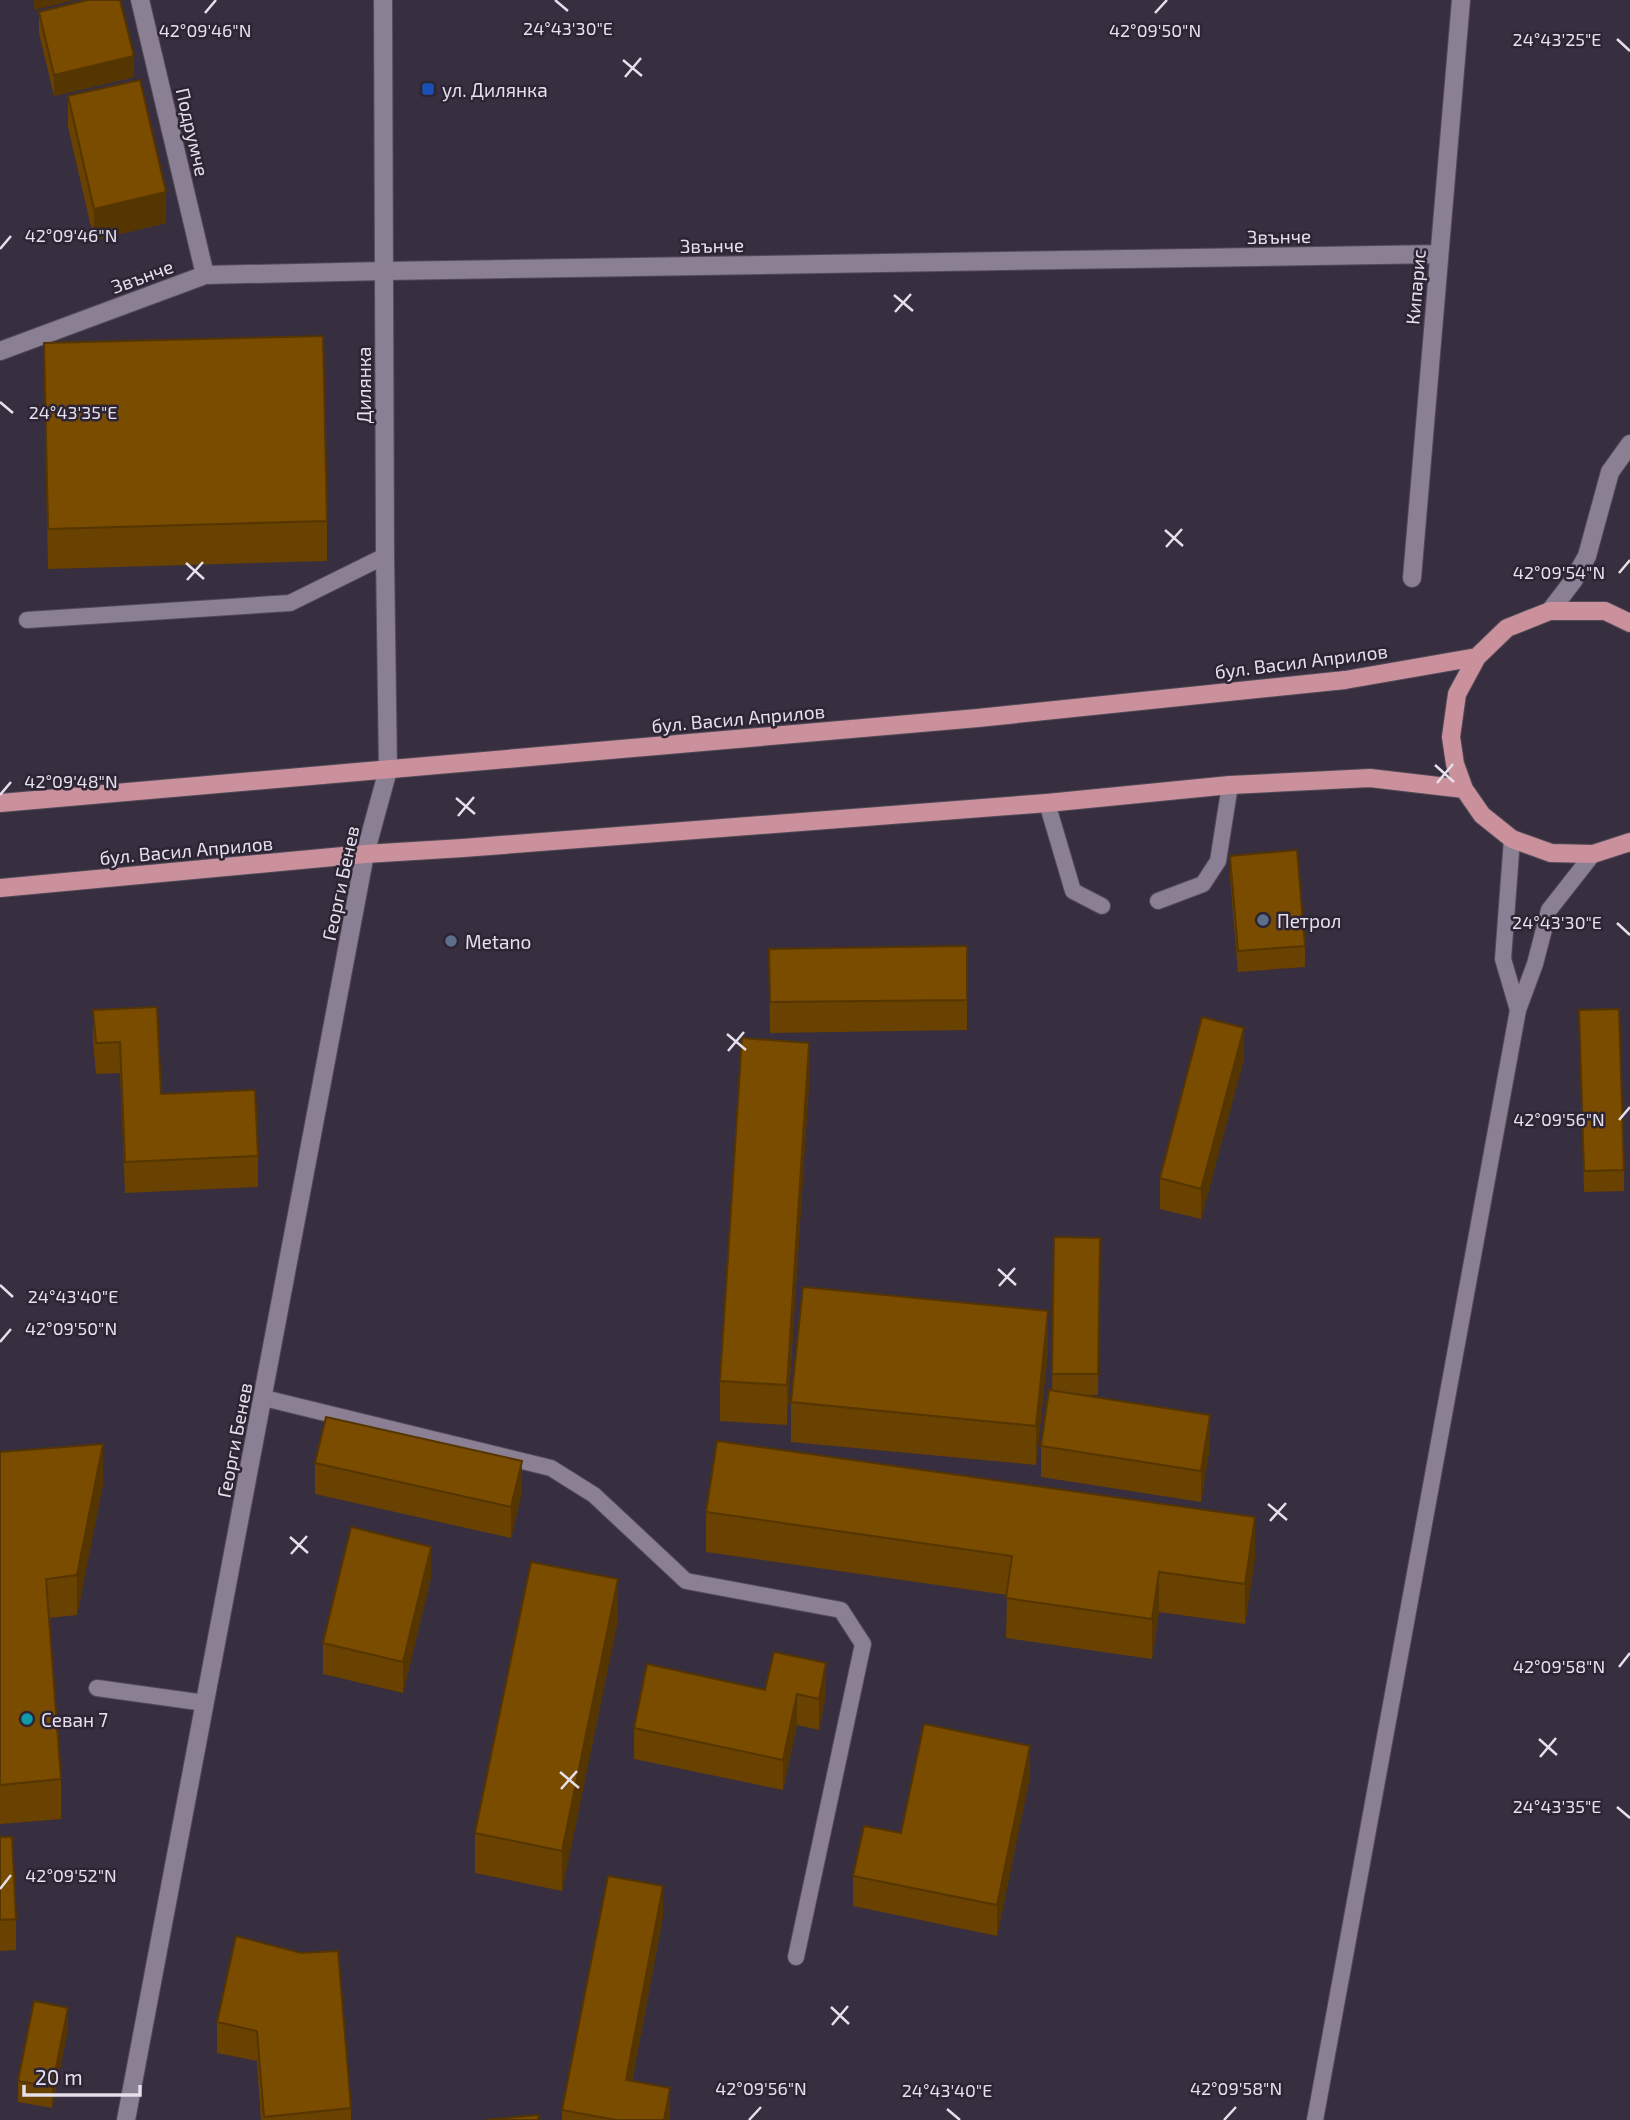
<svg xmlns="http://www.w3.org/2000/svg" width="1630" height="2120" font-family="'Exo 2',sans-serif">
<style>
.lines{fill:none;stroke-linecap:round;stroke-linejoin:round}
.service-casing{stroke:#524b58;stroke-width:18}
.pedestrian-casing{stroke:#524b58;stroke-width:20}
.minor-casing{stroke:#524b58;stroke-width:20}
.primary-casing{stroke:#524b58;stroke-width:20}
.service{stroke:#8a7f93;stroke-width:16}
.pedestrian{stroke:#8a7f93;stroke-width:18}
.minor{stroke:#8a7f93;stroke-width:18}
.primary{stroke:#ca919d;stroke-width:18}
.wall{fill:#694100}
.shaded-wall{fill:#553500}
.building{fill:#7a4c00;stroke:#553500;stroke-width:2}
.ticks{fill:none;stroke:#e5e0eb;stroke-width:2.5}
.transit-dot{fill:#1a4fb4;stroke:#2d2434;stroke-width:2.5}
.service-dot{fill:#5c6f8a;stroke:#2d2434;stroke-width:2.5}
.culture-dot{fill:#0f9aa8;stroke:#2d2434;stroke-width:2.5}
.labels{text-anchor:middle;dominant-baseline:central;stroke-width:5;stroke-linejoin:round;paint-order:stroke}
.poi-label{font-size:19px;fill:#e5e0eb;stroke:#2d2434;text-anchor:start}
.street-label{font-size:19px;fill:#e5e0eb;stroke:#2d2434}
.ticks-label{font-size:18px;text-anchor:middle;fill:#e5e0eb;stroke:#2d2434;stroke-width:5;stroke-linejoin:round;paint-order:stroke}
</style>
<rect width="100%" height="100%" fill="#372e3f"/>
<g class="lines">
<defs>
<path id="service" d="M27 620 290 603 385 556
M1047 803 1073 891 1102 906
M1512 839 1503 959 1518 1010
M1158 901 1203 884 1218 861 1230 785
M264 1398 551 1468 594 1495 686 1581 841 1610 863 1644 796 1957
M97 1688 205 1703
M1315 2120 1518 1010 1535 964 1549 910 1593 854"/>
<path id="pedestrian" d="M384 271 1439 254
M1412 578 1461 0"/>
<path id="minor" d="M140 0 205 275
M0 351 205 275 384 271
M1550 611 1573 581 1587 556 1610 472 1630 444
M126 2120 365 854 388 770 385 556 383 0"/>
<path id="primary" d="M1630 623 1605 611H1550L1507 628 1477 657 1457 694 1451 737 1455 764 1464 789 1482 815 1512 839 1551 853 1593 854 1630 842
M0 803 978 718 1345 680 1477 657
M0 888 365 854 463 848 1047 803 1230 785 1370 778 1464 789"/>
</defs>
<use href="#service" class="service-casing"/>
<use href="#pedestrian" class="pedestrian-casing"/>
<use href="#minor" class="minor-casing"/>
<use href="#primary" class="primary-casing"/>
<use href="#service" class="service"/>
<use href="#pedestrian" class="pedestrian"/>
<use href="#minor" class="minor"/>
<use href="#primary" class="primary"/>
</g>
<path class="wall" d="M39 12 134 77 54 96 39 33Z
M68 96 166 223 94 240 68 127Z
M44 343 327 521V561L48 569Z
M1230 856 1305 946V967L1238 972 1230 877Z
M967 946V1030L770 1033 769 949Z
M93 1010 161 1094 258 1156V1187L125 1193 120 1073 96 1074 93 1041Z
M1579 1010 1624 1170V1191L1584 1192Z
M1244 1058 1201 1219 1160 1209V1178Z
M809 1083 787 1425 720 1421V1381Z
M1054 1237 1100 1238 1098 1395H1081L1210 1446 1201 1502 1041 1477V1446L1052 1391Z
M1048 1351 1036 1465 791 1442V1402Z
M0 1452 103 1484 77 1615 49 1618 61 1779V1819L0 1824Z
M315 1463 522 1492 511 1538 315 1494Z
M706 1512 1255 1557 1245 1624 1159 1612 1152 1659 1006 1638 1007 1595 706 1552Z
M431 1577 403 1693 323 1674V1643Z
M618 1619 562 1891 475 1873V1833Z
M765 1690 826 1694 819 1730 797 1725 783 1790 634 1759V1728Z
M1030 1776 997 1936 853 1906V1876L901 1833Z
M0 1837 16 1919V1950L0 1951Z
M663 1917 632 2081 670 2120H562V2110Z
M236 1936 351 2108V2120H261L257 2061 217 2053V2022Z
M68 2029 52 2108 18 2102V2081Z"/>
<path class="shaded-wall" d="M34 0H75L34 10Z
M134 56V77L54 96V75Z
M166 192V223L94 240V209Z
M1244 1028V1058L1201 1219V1189Z
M809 1043V1083L787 1425V1385Z
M1048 1311V1351L1036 1465V1426Z
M1210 1415V1446L1201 1502V1471Z
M103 1444V1484L77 1615V1575Z
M522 1461V1492L511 1538V1507Z
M1255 1517V1557L1245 1624V1584Z
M431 1547V1577L403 1693V1662Z
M1159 1572V1612L1152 1659V1619Z
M618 1579V1619L562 1891V1851Z
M826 1663V1694L819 1730V1699Z
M797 1694V1725L783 1790V1760Z
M1030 1746V1776L997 1936V1905Z
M663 1886V1917L626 2111V2080Z
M68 2008V2029L52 2108V2087Z
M670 2088V2120H664Z"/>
<path class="building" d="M88 0H120L134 56 54 75 39 12Z
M140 80 166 192 94 209 68 96Z
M323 336 327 521 48 529 44 343Z
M1297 850 1305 946 1238 951 1230 856Z
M967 946V1000L770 1002 769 949Z
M157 1007 161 1094 255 1090 258 1156 125 1162 120 1042 96 1043 93 1010Z
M1619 1009 1624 1170 1584 1171 1579 1010Z
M1202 1017 1244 1028 1201 1189 1160 1178Z
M742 1038 809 1043 787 1385 720 1381Z
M1054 1237 1100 1238 1098 1374H1052Z
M803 1287 1048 1311 1036 1426 791 1402Z
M1049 1390 1210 1415 1201 1471 1041 1446Z
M326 1417 522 1461 511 1507 315 1463Z
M717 1441 1255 1517 1245 1584 1159 1572 1152 1619 1006 1598 1012 1556 706 1512Z
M103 1444 77 1575 46 1579 61 1779 0 1785V1452Z
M351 1527 431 1547 403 1662 323 1643Z
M531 1562 618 1579 562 1851 475 1833Z
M774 1652 826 1663 819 1699 797 1694 783 1760 634 1728 647 1664 765 1690Z
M924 1724 1030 1746 997 1905 853 1876 864 1826 901 1833Z
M0 1837H12L16 1919 0 1920Z
M608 1876 663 1886 626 2080 670 2088 664 2120H616L562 2110Z
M236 1936 301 1953 338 1951 351 2108 264 2117 257 2031 217 2022Z
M34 2001 68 2008 52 2087 18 2081Z
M538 2115V2120H485Z"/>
<path class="ticks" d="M555 0 568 11M205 13 216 0M1155 13 1167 0M1617 39 1630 51M623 60 642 76M625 77 641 58M0 249 11 236M894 295 913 311M895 312 911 294M0 402 13 413M1165 530 1183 546M1166 547 1182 529M186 563 204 579M1619 573 1630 560M187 580 203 562M1435 765 1454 782M1437 783 1453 764M0 795 11 782M456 798 475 814M458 816 474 797M1617 923 1630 935M727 1034 746 1050M728 1051 744 1032M1619 1120 1630 1107M998 1269 1016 1285M0 1285 13 1297M999 1286 1015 1268M0 1342 11 1329M1268 1504 1287 1520M1270 1521 1286 1503M290 1537 308 1553M291 1554 307 1536M1619 1667 1630 1653M1539 1739 1557 1755M1540 1757 1556 1738M560 1772 579 1788M561 1789 577 1771M1617 1807 1630 1818M0 1889 11 1875M831 2007 849 2024M832 2025 848 2006M947 2109 960 2120M749 2120 761 2107M1224 2120 1236 2107"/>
<rect class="transit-dot" x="421" y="82" width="14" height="14" rx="3.5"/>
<g class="service-dot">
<circle cx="1263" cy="920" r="7"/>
<circle cx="451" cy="941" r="7"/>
</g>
<circle class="culture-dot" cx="27" cy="1719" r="7"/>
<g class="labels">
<g class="poi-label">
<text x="442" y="89">ул. Дилянка</text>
<text x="1277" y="920">Петрол</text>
<text x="465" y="941">Metano</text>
<text x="41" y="1719">Севан 7</text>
</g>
<g class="street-label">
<text transform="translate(193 132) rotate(77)">Подрумче</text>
<text transform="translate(1279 236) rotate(-1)">Звънче</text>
<text transform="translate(712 245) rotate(-1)">Звънче</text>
<text transform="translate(142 276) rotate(-20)">Звънче</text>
<text transform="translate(1415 287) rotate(-85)">Кипарис</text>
<text transform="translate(363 385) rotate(-90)">Дилянка</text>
<text transform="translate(1301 661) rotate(-7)">бул. Васил Априлов</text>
<text transform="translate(738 718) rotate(-5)">бул. Васил Априлов</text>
<text transform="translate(186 850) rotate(-5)">бул. Васил Априлов</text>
<text transform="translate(340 883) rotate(-78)">Георги Бенев</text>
<text transform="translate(234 1440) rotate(-79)">Георги Бенев</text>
</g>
</g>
<g class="ticks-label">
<text x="568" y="35">24°43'30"E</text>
<text x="205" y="37">42°09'46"N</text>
<text x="1155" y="37">42°09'50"N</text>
<text x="1557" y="46">24°43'25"E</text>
<text x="71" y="242">42°09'46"N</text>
<text x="73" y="419">24°43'35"E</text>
<text x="1559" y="579">42°09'54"N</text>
<text x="71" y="788">42°09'48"N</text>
<text x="1557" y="929">24°43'30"E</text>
<text x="1559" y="1126">42°09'56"N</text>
<text x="73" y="1303">24°43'40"E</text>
<text x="71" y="1335">42°09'50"N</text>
<text x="1559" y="1673">42°09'58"N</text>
<text x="1557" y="1813">24°43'35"E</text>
<text x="71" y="1882">42°09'52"N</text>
<text x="761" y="2095">42°09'56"N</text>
<text x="1236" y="2095">42°09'58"N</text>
<text x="947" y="2097">24°43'40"E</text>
</g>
<path d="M24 2085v10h116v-10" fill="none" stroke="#e5e0eb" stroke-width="3.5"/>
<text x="35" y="2085" font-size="21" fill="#e5e0eb" stroke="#2d2434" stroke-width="5" paint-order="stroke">20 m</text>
</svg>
